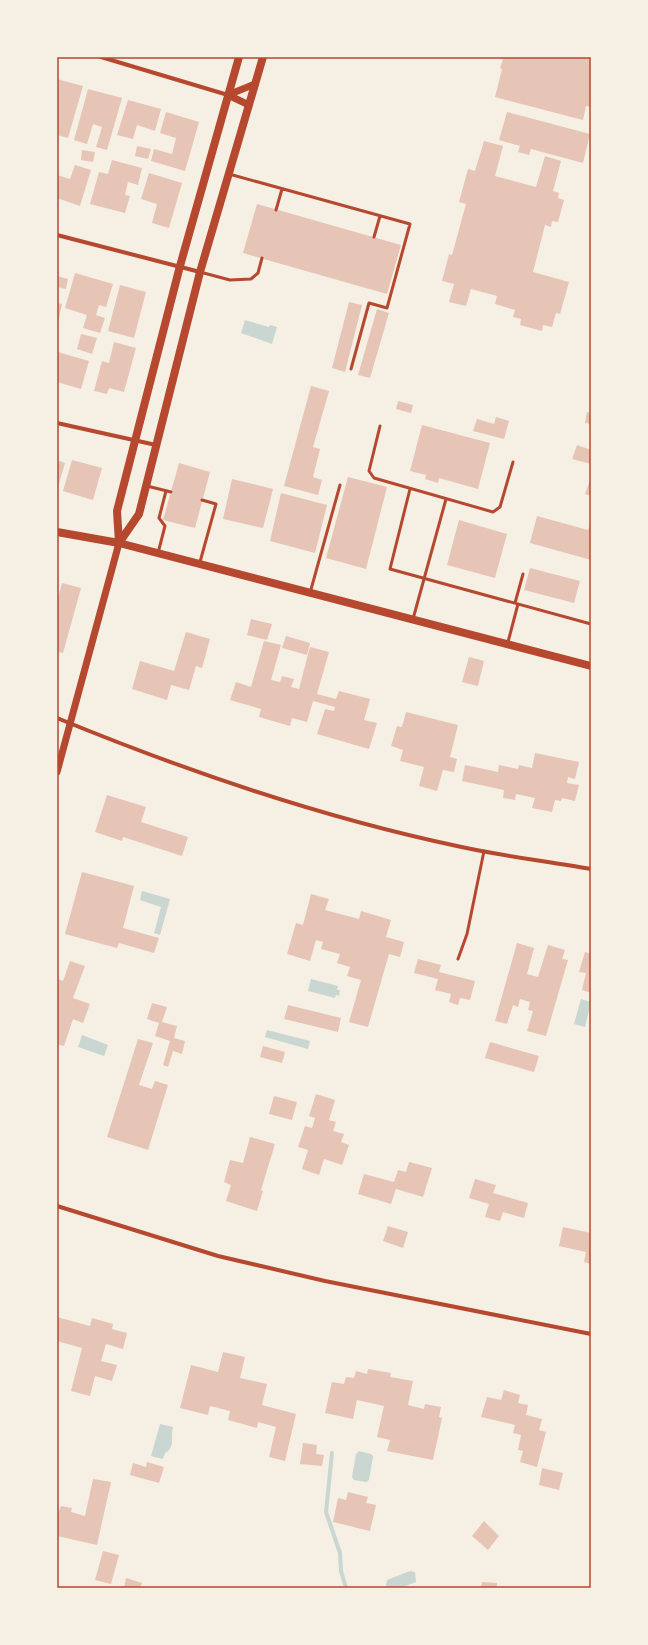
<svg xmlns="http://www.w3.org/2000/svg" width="648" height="1645" font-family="'PT Sans Narrow',sans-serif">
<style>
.water{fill:#c9d6d2}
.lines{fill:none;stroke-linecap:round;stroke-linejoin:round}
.stream{stroke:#c9d6d2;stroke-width:4}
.building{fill:#e6c5b7}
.service{stroke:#b5482f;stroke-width:3}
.minor{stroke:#b5482f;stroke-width:4}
.tertiary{stroke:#b5482f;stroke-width:7}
.secondary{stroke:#b5482f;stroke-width:8}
.neatline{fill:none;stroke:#b5482f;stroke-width:1.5}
</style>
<rect width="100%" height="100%" fill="#f6efe4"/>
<path class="water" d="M245 320 269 327 270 325 277 327 272 344 241 333Z
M142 891 170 899 160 935 154 933 161 907 140 900Z
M311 979 338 986 337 990H340L339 996 336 995 335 998 308 991Z
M581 999 591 1002 585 1027 574 1024Z
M267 1030 310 1041 308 1049 265 1037Z
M82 1035 108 1045 104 1056 78 1047Z
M160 1424 173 1427C170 1436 176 1447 165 1453L163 1459 151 1456Z
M359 1451 371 1454 373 1456 369 1480 366 1482 354 1480 352 1477 356 1454Z
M410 1571 415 1572 416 1582 400 1588H388L386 1585 387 1580Z"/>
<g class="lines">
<path class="stream" d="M332 1453 326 1512 340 1553 341 1571 346 1588"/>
</g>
<path class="building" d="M496 57H591V107L586 106 583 120 495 97 502 69 500 68 503 59Z
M57 79 83 86 68 138 57 135Z
M88 89 122 98 107 150 96 147 102 127 93 124 87 144 74 140Z
M128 100 161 109 155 131 137 125 133 139 117 135Z
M166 112 199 122 185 171 151 161 154 149 172 154 176 138 160 133Z
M507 112 590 134 583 163 531 149 529 155 518 152 520 146 499 140Z
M484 141 503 146 495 176 536 187 545 156 561 161 553 191 559 193 558 198 564 200 558 222 552 221 551 227 545 225 533 272 569 282 560 314 556 313 552 327 543 325 542 331 520 325 521 319 513 317 515 310 495 304 497 296 471 289 466 306 449 302 454 284 442 281 449 254 452 255 466 204 459 202 468 169 475 171Z
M137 146 151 149 148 159 135 156Z
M82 150 95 152 93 162 81 160Z
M112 160 142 168 138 185 128 182 125 195 130 196 125 213 90 204 99 172 108 174Z
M75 165 91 170 80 206 57 198V175L70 179Z
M149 173 182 183 169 228 152 223 157 204 141 199Z
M257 204 401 245 387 294 243 253Z
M75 273 113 284 106 307 99 305 96 315 105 318 100 333 83 328 87 315 65 308Z
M57 276 68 279 66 289 57 287Z
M120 285 146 292 134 338 108 331Z
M349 302 362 305 345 372 332 368Z
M57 303 62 304 58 323H57Z
M377 309 389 313 370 378 358 375Z
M81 334 97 338 92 354 77 349Z
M114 342 136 348 124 392 109 388 107 394 94 391 102 361 109 363Z
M58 352 89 361 81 389 57 382Z
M311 386 329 391 313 447 320 449 313 477 322 480 318 495 284 486Z
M398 401 413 405 411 413 396 409Z
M587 412 591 413V424L585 423Z
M496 417 509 421 504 439 473 431 477 419 494 424Z
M422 425 490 443 478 489 439 478 438 483 425 479 426 475 410 471Z
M577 445 591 450V464L572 459Z
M57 460 65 463 57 490Z
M72 460 102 468 93 500 63 491Z
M179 463 210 472 195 528 163 520Z
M348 477 387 487 366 569 326 558Z
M232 479 273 489 263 528 223 519Z
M590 480H591V496L585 494Z
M281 493 327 505 315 553 270 541Z
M537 516 588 530 591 522V560L530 543Z
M459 520 507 534 495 578 447 565Z
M530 568 580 581 574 603 524 590Z
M62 583 81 588 63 653 57 652V602Z
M251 619 272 624 267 640 247 635Z
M186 632 210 639 202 668 196 666 189 690 171 685 167 700 132 689 140 661 174 671Z
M286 636 310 643 307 655 282 648Z
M264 641 281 645 271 680 280 682 282 676 294 679 291 687 299 689 310 647 329 652 317 694 336 699 339 691 370 699 364 720 377 723 369 749 317 734 325 709 334 711 335 707 313 701 307 722 292 718 290 726 259 717 261 709 230 700 236 682 251 687Z
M469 657 484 661 478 686 462 682Z
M406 712 458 725 450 757 457 759 454 772 443 770 437 791 419 786 424 767 400 761 403 750 391 746 397 726 402 727Z
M535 753 579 762 575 779 568 777 567 783 579 785 575 801 562 798 561 801 555 800 552 812 532 808 535 798 516 794 515 800 503 798 504 790 462 781 465 765 498 772 499 765 518 769 519 765 532 768Z
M107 795 146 807 141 822 188 837 182 856 123 837 122 841 95 832Z
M82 872 134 886 123 928 159 938 154 953 119 943 117 948 65 934Z
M311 894 329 899 325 910 359 919 361 911 391 920 386 937 404 942 400 957 389 954 368 1027 349 1022 361 980 347 976 350 967 337 963 340 954 321 949 323 942 316 940 310 961 287 954 296 923 303 925Z
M517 943 534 948 527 974 538 977 548 945 565 950 562 959 568 960 546 1036 527 1031 533 1011 528 1010 530 1002 520 999 518 1007 513 1005 507 1024 495 1021Z
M585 952 591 954V993L582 990 586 973 579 972Z
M418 959 441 965 439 972 475 981 470 1000 460 998 458 1005 449 1002 451 994 435 990 438 979 414 973Z
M70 961 85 966 73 998 90 1004 83 1023 73 1019 64 1046 57 1044V983L58 979 63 981Z
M152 1003 167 1007 162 1022 177 1026 174 1038 185 1041 182 1054 173 1051 168 1067 163 1065 170 1041 155 1036 159 1023 147 1019Z
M288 1005 341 1018 338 1032 284 1019Z
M138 1039 153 1043 139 1085 152 1089 155 1081 168 1085 148 1150 107 1137Z
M490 1042 539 1056 534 1072 485 1058Z
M263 1046 285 1052 282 1063 260 1057Z
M316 1094 335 1100 329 1120 336 1122 333 1131 344 1134 341 1142 349 1145 342 1165 324 1159 319 1175 302 1169 308 1150 298 1147 305 1126 312 1128 315 1118 309 1116Z
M274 1096 297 1102 292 1120 269 1114Z
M250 1137 275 1144 261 1190 263 1191 257 1211 226 1201 231 1185 224 1182 230 1160 243 1163Z
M409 1162 432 1168 423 1197 396 1189 391 1204 358 1194 364 1174 394 1182 398 1170 406 1172Z
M475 1179 496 1185 493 1193 528 1203 524 1218 503 1212 500 1221 485 1217 489 1204 469 1198Z
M388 1226 408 1232 403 1248 383 1241Z
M563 1227 591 1233V1264L584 1262 586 1252 559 1246Z
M57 1317 90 1326 92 1318 113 1324 112 1329 127 1333 123 1349 106 1344 101 1361 117 1365 112 1381 95 1376 90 1396 71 1391 82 1348 57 1341Z
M223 1352 245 1357 240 1378 267 1384 262 1405 296 1414 285 1461 269 1457 276 1427 258 1422 257 1428 228 1420 230 1411 210 1406 208 1415 180 1408 191 1365 218 1372Z
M368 1369 391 1373 390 1377 413 1381 408 1405 424 1409 425 1404 441 1407 439 1417 442 1418 433 1460 387 1451 390 1440 377 1437 384 1406 357 1400 353 1419 325 1413 332 1382 344 1384 346 1377 354 1378 356 1371 367 1374Z
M504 1390 520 1395 518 1403 528 1405 526 1415 542 1419 539 1430 546 1432 537 1467 520 1462 523 1451 518 1450 521 1435 513 1433 515 1425 481 1417 487 1397 501 1400Z
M303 1443 317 1445 316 1454 324 1455 322 1466 300 1464Z
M147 1462 164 1467 159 1483 130 1475 133 1463 146 1467Z
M542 1468 563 1473 559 1490 539 1485Z
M93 1479 111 1482 97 1545 57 1536V1511H59L61 1506 72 1508 71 1512 85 1516Z
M348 1492 368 1497 366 1503 376 1505 370 1531 333 1522 338 1498 346 1500Z
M484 1521 499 1536 488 1550 472 1536Z
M103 1551 119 1555 111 1584 95 1580Z
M126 1578 142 1583 140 1588H124Z
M482 1582 497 1583V1588H481Z"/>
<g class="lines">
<path class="service" d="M229 174 410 224 387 308 369 303 351 369
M276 210 282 189
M374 237 380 216
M200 272 230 280 251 279 258 273 262 258
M380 426 369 471 374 478 493 512 500 507 513 462
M147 486 171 492
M410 489 390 569 591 624
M158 553 165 526 159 518 166 491
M200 562 216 504 202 500
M310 593 340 485
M515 603 523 574
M413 619 446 499
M508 642 518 604
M458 959 467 934 484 851"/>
<path class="minor" d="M101 57 228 95
M57 235 200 272
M57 423 156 445
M57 718C186 771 320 817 457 846 501 856 546 861 591 869
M57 1206 218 1256 325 1281 591 1334"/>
<path class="tertiary" d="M228 95 255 84
M228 95 249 105
M57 772 119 543"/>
<path class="secondary" d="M57 532 119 543 591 666
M119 543 139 514 200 272 263 57
M119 543 117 511 180 266 239 57"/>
</g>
<rect width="648" height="1645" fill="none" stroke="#f6efe4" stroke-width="116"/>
<rect x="58" y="58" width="532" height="1529" class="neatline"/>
</svg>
